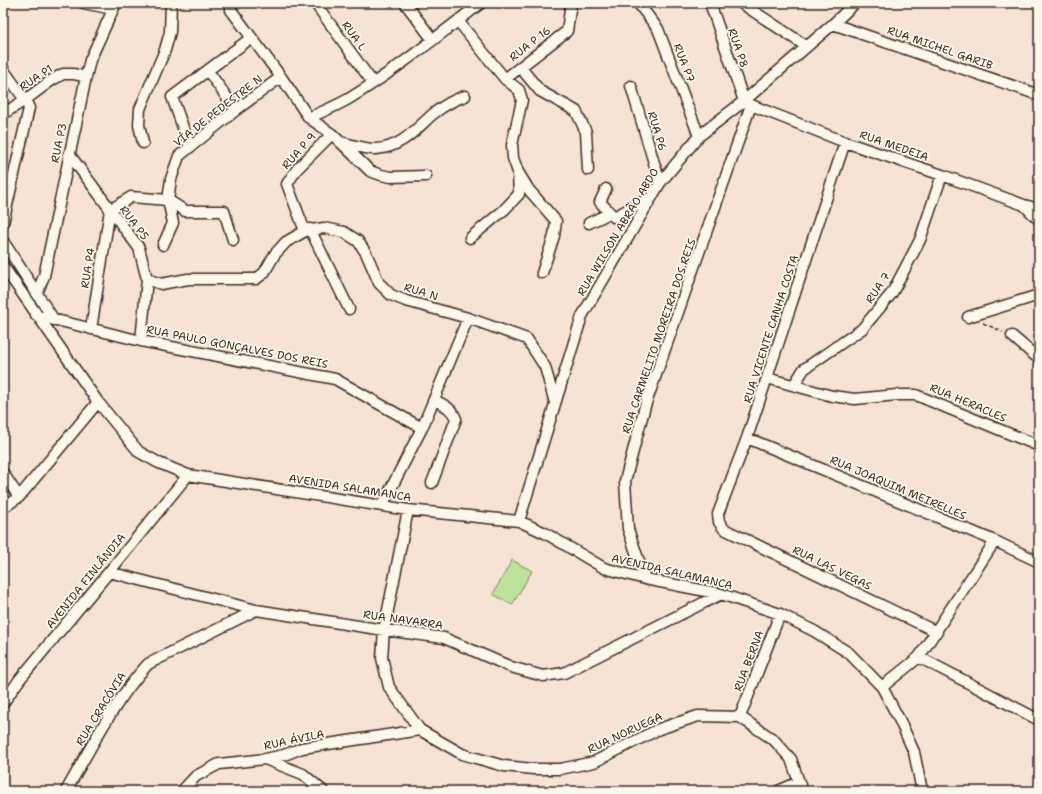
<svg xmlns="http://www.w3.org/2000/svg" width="1042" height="794" font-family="'Shantell Sans',sans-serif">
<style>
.park{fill:#bee19b;stroke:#7c865c}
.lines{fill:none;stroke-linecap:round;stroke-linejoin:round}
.minor-casing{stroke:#3b2a1e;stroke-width:13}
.path{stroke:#3b2a1e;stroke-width:1.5;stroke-dasharray:4 3;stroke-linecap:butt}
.minor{stroke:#fbf7ec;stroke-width:10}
.labels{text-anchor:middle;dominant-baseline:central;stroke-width:3.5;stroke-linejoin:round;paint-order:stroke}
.street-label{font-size:11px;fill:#3b2a1e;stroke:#fbf7ec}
</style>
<rect width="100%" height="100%" fill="#f6e3d5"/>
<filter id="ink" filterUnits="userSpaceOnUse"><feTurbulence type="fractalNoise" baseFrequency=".025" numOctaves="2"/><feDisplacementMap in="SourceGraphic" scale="8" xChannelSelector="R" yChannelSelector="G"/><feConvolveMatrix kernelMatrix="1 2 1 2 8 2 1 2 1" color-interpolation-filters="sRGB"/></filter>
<g filter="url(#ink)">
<path class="park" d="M512 560 532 571 512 605 493 594Z"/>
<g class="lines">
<defs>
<path id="minor" d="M83 3 113 9
M231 3V10L281 77 309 118 332 134 370 171 381 175 391 177 426 176
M315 3 373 83
M405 3 433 40
M638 3 658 29 699 136
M710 3 744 101 751 105 845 142 942 175 1024 205 1039 209
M741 3 806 46
M458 21 505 79 519 90 522 100 512 145 513 158 518 172 529 190 556 221 554 236 542 273
M833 24 1039 95
M520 67 540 91 576 111 586 132 588 170
M3 69 25 100 29 108 3 223
M208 71 236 110
M505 79 567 31 571 3
M631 86 660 183
M3 114 25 100 52 80 63 74H74L86 77
M309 118C323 111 337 106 350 98 396 70 438 36 481 3
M340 142C349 144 367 150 376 149 401 148 416 129 433 114 443 106 453 100 465 96
M845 142 747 438 718 514 719 522 724 529 937 632
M143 143 139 125 140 109 165 50 170 32 171 3
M190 147 172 97 251 38
M69 154 139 248 147 279 141 341
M606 189 600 202 614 217 652 197
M1025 206 1039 220
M110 210 131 197 168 200 171 179 179 156 236 110 281 77
M589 223 610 213
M310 229 349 309
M305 231 287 184 297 169 332 134
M470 238 504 210 519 194 518 174
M3 241 54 320
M163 245 173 223 168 200 185 211H224L233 240
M3 266 98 402 139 452 159 463 188 475 408 510 519 521 545 533 604 568 645 579 721 594 780 614 814 631 849 653 882 687 900 721 914 752 922 791
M147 279 161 284 188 279H256L264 273 275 254 286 242 305 231 324 228 344 232 358 241 366 253 379 283 391 295 406 301 468 318 527 339 545 367 555 403
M37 293 44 276 86 77 90 60 116 3
M36 315 141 341 335 379 422 428
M968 317 1039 295
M91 329 110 210
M1012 336 1039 359
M767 378 832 396 855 399 897 395H916L1039 446
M794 385 804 369 862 329 892 293 920 240 942 175
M747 438 995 541 1039 562
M3 473 19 497
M432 483 456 419C452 408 444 405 434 400
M382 506 422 428 468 318
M3 508 19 497 98 402
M408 510 384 630 382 658 389 687 420 730 462 754 504 766 533 769H560L594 762 659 729 698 716 740 717 774 740 791 759 802 791
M519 521 582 316 660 183 699 136 744 101 833 24 855 3
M109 572 256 610 384 630 444 638 511 667 543 676 564 673 721 594
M645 579 628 529 625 481 645 406 751 105
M919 657 1039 720
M882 687 919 657 995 541
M3 703 20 679 109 572 188 475
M740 717 780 614
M265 759 303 774 323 791
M66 791C90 749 115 700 148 664L256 610
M182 791 196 776 219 764 265 759 284 755 302 748 420 730
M778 791 799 782"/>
</defs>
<use href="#minor" class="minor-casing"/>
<path class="path" d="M983 323 1003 332"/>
<use href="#minor" class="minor"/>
</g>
</g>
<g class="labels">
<g class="street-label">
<text transform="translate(354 36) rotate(54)">RUA L</text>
<text transform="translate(530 44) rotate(-38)">RUA P 16</text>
<text transform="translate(738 48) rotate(71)">RUA P8</text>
<text transform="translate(940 48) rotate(19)">RUA MICHEL GARIB</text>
<text transform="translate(684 63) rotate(69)">RUA P7</text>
<text transform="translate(36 78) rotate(-34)">RUA P1</text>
<text transform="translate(218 111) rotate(-38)">VÍA DE PEDESTRE N</text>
<text transform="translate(657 131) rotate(73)">RUA P6</text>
<text transform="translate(59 143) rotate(-78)">RUA P3</text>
<text transform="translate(894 146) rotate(19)">RUA MEDEIA</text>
<text transform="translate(299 151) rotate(-48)">RUA P 9</text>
<text transform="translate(134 223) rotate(53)">RUA P5</text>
<text transform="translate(618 232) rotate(-59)">RUA WILSON ABRÃO ABDO</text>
<text transform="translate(88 268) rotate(-81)">RUA P4</text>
<text transform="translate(878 288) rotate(-56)">RUA 7</text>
<text transform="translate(421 292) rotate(17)">RUA N</text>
<text transform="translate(771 329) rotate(-72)">RUA VICENTE CANHA COSTA</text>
<text transform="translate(659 336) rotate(-71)">RUA CARMELITO MOREIRA DOS REIS</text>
<text transform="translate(237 347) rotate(11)">RUA PAULO GONÇALVES DOS REIS</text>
<text transform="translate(968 403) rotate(23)">RUA HERACLES</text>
<text transform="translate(350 488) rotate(9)">AVENIDA SALAMANCA</text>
<text transform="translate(898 488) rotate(23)">RUA JOAQUIM MEIRELLES</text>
<text transform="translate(832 568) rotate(26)">RUA LAS VEGAS</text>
<text transform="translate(672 572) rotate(13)">AVENIDA SALAMANCA</text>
<text transform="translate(86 581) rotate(-51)">AVENIDA FINLÂNDIA</text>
<text transform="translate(403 620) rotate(8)">RUA NAVARRA</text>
<text transform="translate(749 661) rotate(-69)">RUA BERNA</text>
<text transform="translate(101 709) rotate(-58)">RUA CRACÓVIA</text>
<text transform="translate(625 733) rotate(-25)">RUA NORUEGA</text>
<text transform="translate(294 740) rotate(-12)">RUA ÁVILA</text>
</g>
</g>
<rect width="1042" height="794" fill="none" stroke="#fbf7ec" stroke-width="16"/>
<rect x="8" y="8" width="1026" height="778" fill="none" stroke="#3b2a1e" stroke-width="1.5" filter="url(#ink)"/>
</svg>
